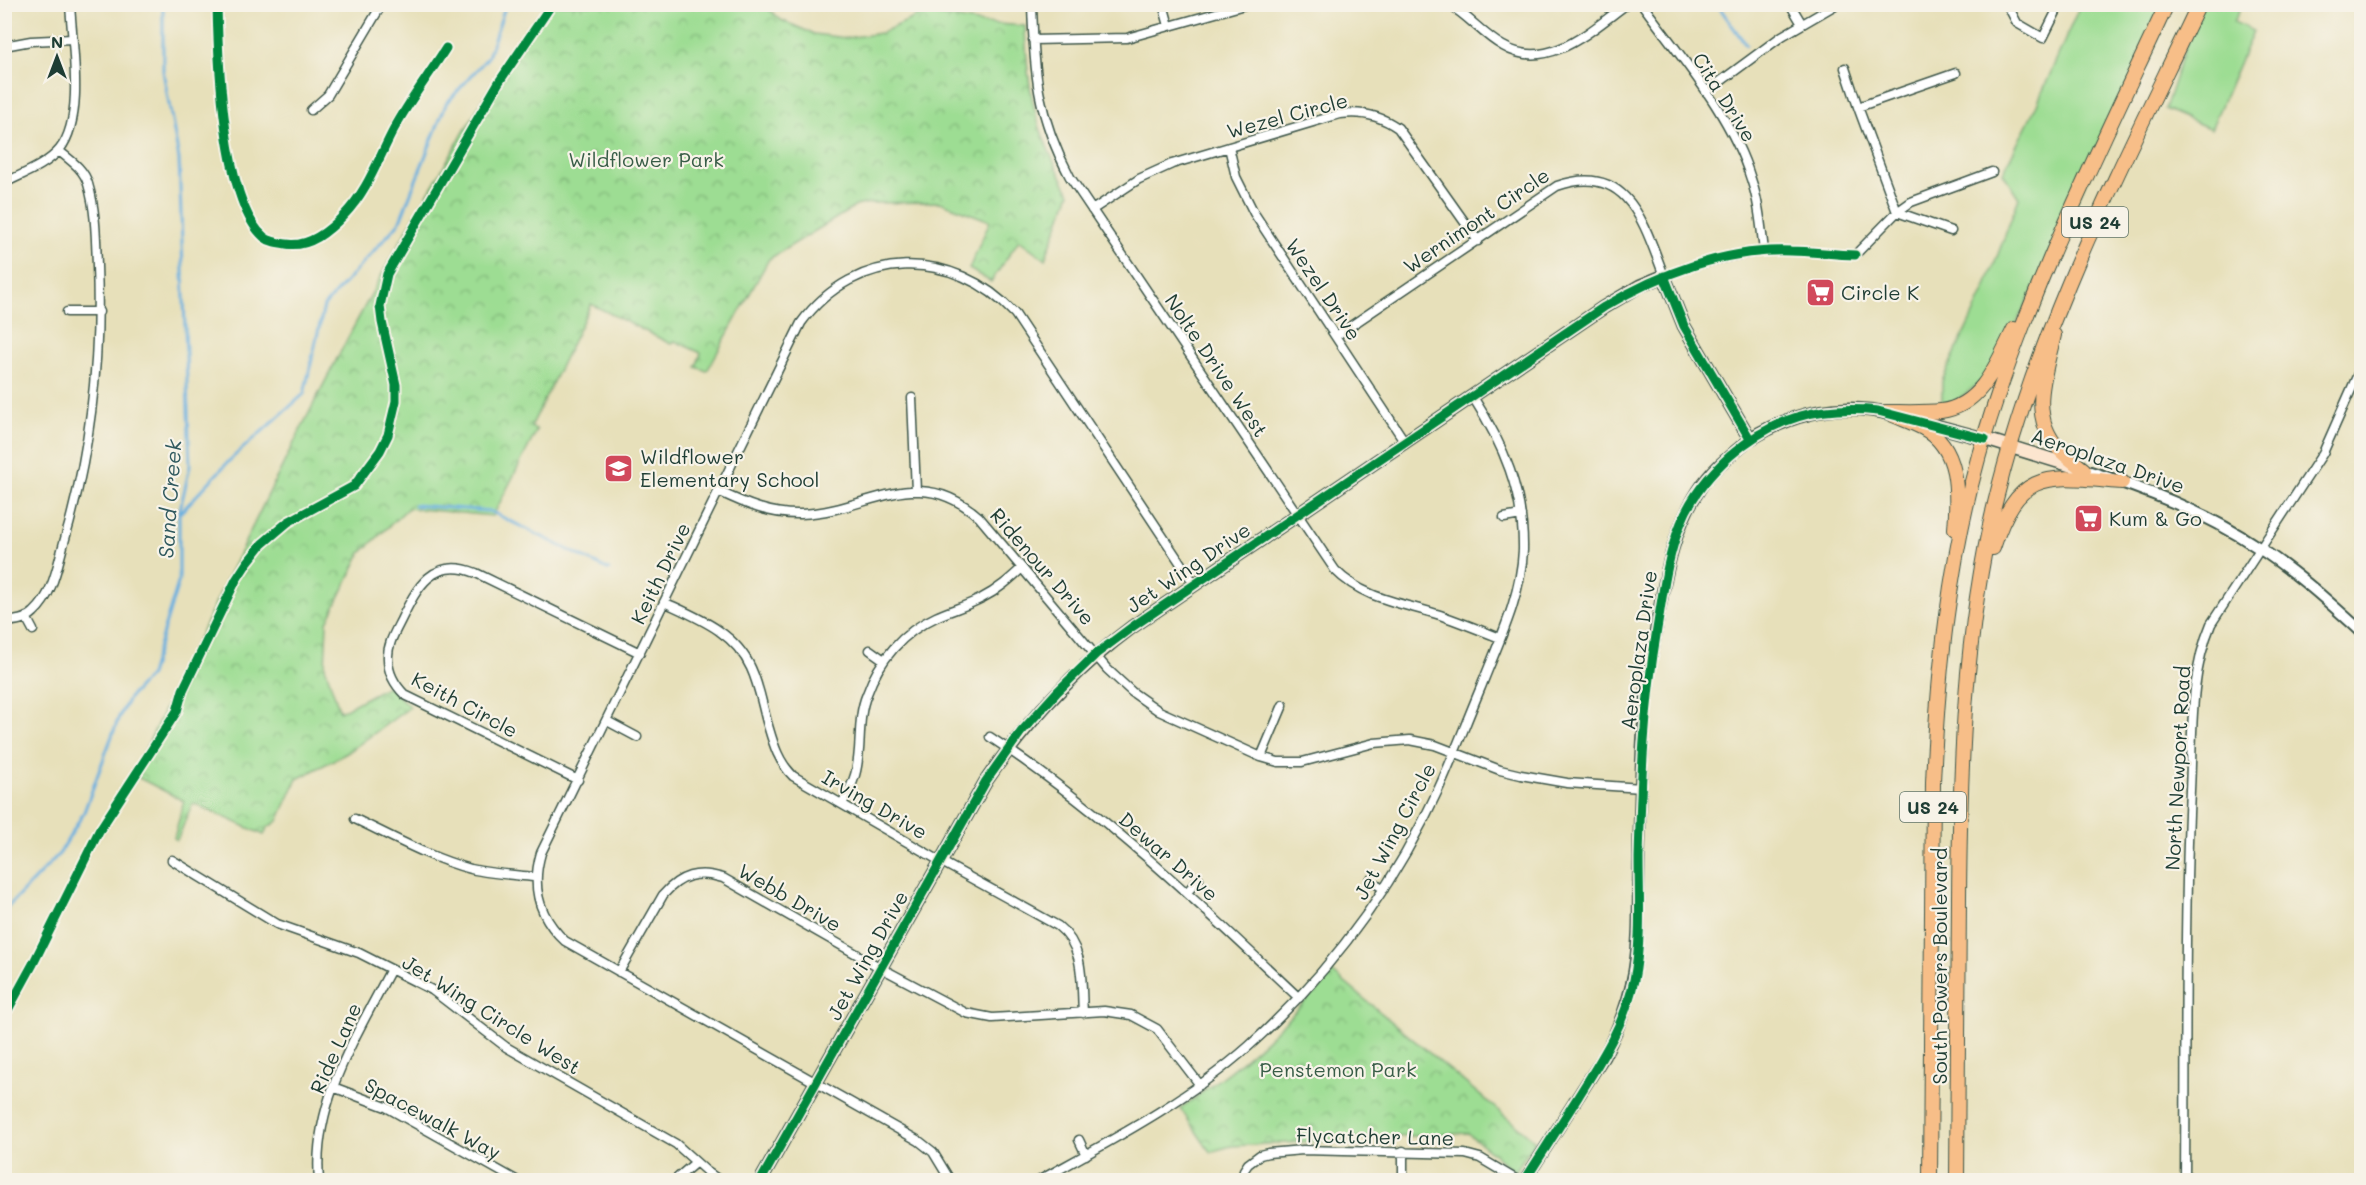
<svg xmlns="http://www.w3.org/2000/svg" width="2366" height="1185" font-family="Mali,sans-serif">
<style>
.grass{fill:#9ddd93;stroke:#5e8d64;stroke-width:1.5}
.park{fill:url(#park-crowns);stroke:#5e8d64;stroke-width:1.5}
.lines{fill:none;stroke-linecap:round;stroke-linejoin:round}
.stream{stroke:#68afdf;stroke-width:3}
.minor-casing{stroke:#3d5548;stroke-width:11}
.tertiary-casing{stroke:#3d5548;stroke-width:14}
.secondary-casing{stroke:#3d5548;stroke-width:15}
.trunk-casing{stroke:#3d5548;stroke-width:16}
.minor{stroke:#fff;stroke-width:8}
.tertiary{stroke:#fff;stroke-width:10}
.secondary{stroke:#fce5cf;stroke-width:12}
.trunk{stroke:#f7be88;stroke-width:14}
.cycleway-casing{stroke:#f7f3e8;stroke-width:13}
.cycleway{stroke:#00873e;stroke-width:9}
.labels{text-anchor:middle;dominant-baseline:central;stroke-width:4.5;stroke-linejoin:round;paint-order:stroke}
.shield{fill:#f7f3e8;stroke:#60746a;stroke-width:1.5}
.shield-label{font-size:18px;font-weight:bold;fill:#1f3d34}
.street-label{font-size:20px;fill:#1f3d34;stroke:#f7f3e8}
.park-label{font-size:20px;fill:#385d47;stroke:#f7f3e8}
.poi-label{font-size:20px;fill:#1f3d34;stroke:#f7f3e8;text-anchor:start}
.water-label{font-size:21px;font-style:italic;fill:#315a5f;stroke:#f7f3e8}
</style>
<defs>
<pattern id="park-crowns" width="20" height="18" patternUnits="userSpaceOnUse" patternTransform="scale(1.5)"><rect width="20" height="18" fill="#9ddd93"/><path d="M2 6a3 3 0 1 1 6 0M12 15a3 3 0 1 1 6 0" fill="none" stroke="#7fb479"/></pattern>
</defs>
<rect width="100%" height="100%" fill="#f7f3e8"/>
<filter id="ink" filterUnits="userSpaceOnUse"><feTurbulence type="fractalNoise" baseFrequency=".0167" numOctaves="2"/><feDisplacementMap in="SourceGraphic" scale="12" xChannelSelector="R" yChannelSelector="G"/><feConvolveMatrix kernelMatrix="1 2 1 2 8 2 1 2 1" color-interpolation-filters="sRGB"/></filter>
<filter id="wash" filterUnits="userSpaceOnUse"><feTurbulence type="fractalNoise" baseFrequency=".008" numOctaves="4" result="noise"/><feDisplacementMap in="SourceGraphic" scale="24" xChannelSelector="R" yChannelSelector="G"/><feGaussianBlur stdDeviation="1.35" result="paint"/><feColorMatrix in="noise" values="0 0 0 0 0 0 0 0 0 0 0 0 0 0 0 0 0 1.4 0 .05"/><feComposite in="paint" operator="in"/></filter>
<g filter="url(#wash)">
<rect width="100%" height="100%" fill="#e7e0ba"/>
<path class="grass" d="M2080 5H2168L2049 260 1989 376 1942 411V381L1985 289 2019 198 2003 173 2038 102Z
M2199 5H2242L2234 22 2253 31 2211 129 2165 109Z"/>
<path class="park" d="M547 5H764L781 20 814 34 846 38 881 33 924 13 983 23 1025 26C1027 95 1036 133 1070 193L1045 259 1019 240 991 282 969 269 990 221 940 202 869 203 856 206 769 259 707 371 696 367 701 353 675 341 671 344 591 304 531 427 537 430 493 516 408 508 361 553 327 622 325 667 340 712 388 686 410 707 347 753 297 779 278 821 267 828 264 835 193 803 177 840 174 838 184 801 133 775C229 576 321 375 433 185 469 124 503 60 547 5Z
M1332 972 1535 1141 1515 1172 1468 1133 1231 1146 1210 1152 1180 1108C1192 1101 1203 1092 1214 1083 1258 1051 1295 1013 1332 972Z"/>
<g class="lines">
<path class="stream" d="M1717 4 1746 45
M414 505 490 511 609 570
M181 512 231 459 304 394 324 306 399 223 446 104 488 57 506 4
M4 911 60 853 84 812 119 717 129 698 150 675 179 580V514L190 466 179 159 163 71V4"/>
</g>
</g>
<g filter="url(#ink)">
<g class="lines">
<defs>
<path id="minor" d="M1032 4C1034 73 1037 115 1070 177L1335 570C1363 599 1403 603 1440 615 1460 622 1480 630 1500 638
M1163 4 1169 26
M1448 4C1469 16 1483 35 1503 46 1548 73 1592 29 1627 4
M1642 4C1682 59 1731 114 1751 179 1759 202 1761 227 1764 251
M1790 4 1802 24
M2007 4 2017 23 2043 38 2060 4
M1033 40 1127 38 1248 4
M4 46 31 41 72 39
M1845 68 1858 107
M1706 92 1782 36 1837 4
M311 110 328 95 382 4
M1229 147 1236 177 1254 213 1405 442
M4 183C22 174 47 165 60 149 85 117 72 45 70 4
M1092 210 1139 179 1172 164 1340 114C1362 111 1380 115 1398 128L1478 241
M1951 231 1897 212 1858 107 1956 73
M67 312H99
M1336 336 1557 186C1628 161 1644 224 1664 276 1704 262 1748 249 1791 251 1812 251 1834 255 1855 255L1897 212 1911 202 1992 172
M912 398 916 491
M718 491C745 504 771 515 801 514 869 512 916 461 979 517L1107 669 1132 692 1159 711 1261 757 1278 762H1302L1374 743 1410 740 1435 745 1500 770 1521 775 1567 783 1642 788
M1504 518 1521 515
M664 602C698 618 735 632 751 668 759 685 762 704 767 722 773 742 777 760 793 776L940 861 1058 926C1085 947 1081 981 1083 1013
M26 617 33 630
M4 622C15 621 26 620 34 612 52 596 57 568 63 546 90 455 101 362 97 266 96 240 96 210 88 184 84 169 70 160 59 151
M870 650 884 660
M607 721 637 737
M990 737C1103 811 1201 905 1299 998
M1261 757 1283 705
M578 780 405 695C396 686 388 673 388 659 387 645 395 632 401 620 417 587 433 556 476 573L640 653
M842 804C847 795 852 785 855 775 863 748 856 720 867 694 879 660 903 632 936 617 951 610 967 606 982 598 998 590 1010 579 1022 568
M355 819C393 837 430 858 471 869 492 874 514 875 536 877
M172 860 277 924 359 953 432 990 506 1047 676 1144 706 1171 719 1180
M1370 880 1384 889
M1188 891 1199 879
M619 972 663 895C680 875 698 870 723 878L881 968 966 1013 992 1018 1104 1011 1131 1015 1157 1029 1200 1085
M333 1087 386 1107 516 1180
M1079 1140 1086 1155
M319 1180C312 1103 357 1035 391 969
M675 1180 696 1162
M950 1180 933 1152 919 1141 565 941C539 917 531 887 541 853L801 323C856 248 953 247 1015 314L1195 585
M1040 1180C1112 1140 1187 1101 1249 1046 1330 973 1394 887 1439 788 1454 755 1467 720 1481 687 1498 643 1521 598 1523 550 1524 492 1503 444 1473 397
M1243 1180 1244 1170 1248 1164 1260 1155 1268 1153 1303 1150 1465 1154 1480 1158 1517 1180
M1403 1180V1151
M2185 1180C2186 1050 2184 920 2190 790 2193 734 2189 676 2211 624L2323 453 2362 365"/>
<path id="tertiary" d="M2084 470C2146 489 2205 512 2259 548 2296 572 2329 602 2362 632
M1525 1180 1604 1056C1644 982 1638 938 1639 858 1640 805 1641 752 1646 699 1648 672 1654 645 1658 618 1666 573 1673 529 1699 490 1712 469 1732 454 1750 439"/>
<path id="secondary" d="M1914 420 1985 439 2082 469
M761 1180 986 781C1027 721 1074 670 1132 627L1604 307 1640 286 1664 276 1684 326 1750 439C1794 412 1844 401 1895 415"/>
<path id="trunk" d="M2054 335C2045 374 2028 416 2059 449 2066 457 2076 463 2084 470
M1885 412C1903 412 1923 413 1941 411 1982 406 1998 361 2014 329
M1893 415C1902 419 1914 423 1923 428 1960 448 1958 492 1955 529
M1993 548C2019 467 2048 476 2122 482
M1930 1180 1933 782C1938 672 1949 562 1979 455 2024 298 2098 152 2167 4
M1957 1180C1958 1087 1958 993 1959 899 1960 765 1964 633 1995 503 2038 325 2121 168 2199 4"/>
</defs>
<use href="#minor" class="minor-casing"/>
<use href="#tertiary" class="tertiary-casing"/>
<use href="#secondary" class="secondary-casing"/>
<use href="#trunk" class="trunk-casing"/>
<use href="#minor" class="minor"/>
<use href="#tertiary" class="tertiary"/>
<use href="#secondary" class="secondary"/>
<use href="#trunk" class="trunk"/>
<defs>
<path id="cycleway" d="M217 4C218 58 223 202 264 237 270 242 278 243 286 244 309 248 329 231 344 215 368 190 378 159 394 129 409 101 429 75 446 48
M1664 276 1684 326 1750 439
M4 1017 33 964 99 831 177 711 183 690 236 580 247 563 262 544 288 522 354 486 380 451 388 435 396 401V385L382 322 380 306 387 274 499 82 552 4
M761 1180 986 781 1021 732 1058 691 1096 654 1132 627 1604 307C1659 274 1726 248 1791 251 1813 251 1834 255 1855 255
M1525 1180C1542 1153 1560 1125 1578 1097 1601 1060 1625 1024 1634 980 1642 940 1639 898 1639 858 1641 781 1644 705 1657 629 1663 593 1667 557 1681 523 1691 497 1709 475 1730 456 1774 417 1819 405 1878 411L1985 439"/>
</defs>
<use href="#cycleway" class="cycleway-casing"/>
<use href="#cycleway" class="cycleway"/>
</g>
</g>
<defs>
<symbol id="supermarket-square" viewBox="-11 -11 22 22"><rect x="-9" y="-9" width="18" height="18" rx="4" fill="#d1495b" stroke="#f7f3e8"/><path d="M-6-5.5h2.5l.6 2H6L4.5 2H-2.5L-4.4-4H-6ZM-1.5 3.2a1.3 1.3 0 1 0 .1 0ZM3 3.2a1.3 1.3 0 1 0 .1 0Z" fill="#fff"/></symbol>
<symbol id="school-square" viewBox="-11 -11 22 22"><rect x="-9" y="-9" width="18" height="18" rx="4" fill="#d1495b" stroke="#f7f3e8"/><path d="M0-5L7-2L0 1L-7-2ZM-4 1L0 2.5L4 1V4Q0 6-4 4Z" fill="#fff"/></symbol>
</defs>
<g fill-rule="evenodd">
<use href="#supermarket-square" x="1804" y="276" width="33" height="33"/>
<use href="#school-square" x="602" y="452" width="33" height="33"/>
<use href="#supermarket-square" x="2072" y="502" width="33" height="33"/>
</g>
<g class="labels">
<g class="shield">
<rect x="2062" y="207" width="66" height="30" rx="4.5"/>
<rect x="1900" y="792" width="66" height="30" rx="4.5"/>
</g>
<g class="shield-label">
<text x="2095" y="222">US 24</text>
<text x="1933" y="807">US 24</text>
</g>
<g class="street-label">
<text transform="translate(1725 97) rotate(58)">Cita Drive</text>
<text transform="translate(1287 115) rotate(-15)">Wezel Circle</text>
<text transform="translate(1476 220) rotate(-34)">Wernimont Circle</text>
<text transform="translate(1324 289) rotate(56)">Wezel Drive</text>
<text transform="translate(1217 365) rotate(56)">Nolte Drive West</text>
<text transform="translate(2108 460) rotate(19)">Aeroplaza Drive</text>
<text transform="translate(1043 566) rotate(49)">Ridenour Drive</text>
<text transform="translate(1188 567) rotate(-34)">Jet Wing Drive</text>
<text transform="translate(660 573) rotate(-64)">Keith Drive</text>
<text transform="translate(1638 650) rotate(-82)">Aeroplaza Drive</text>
<text transform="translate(465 704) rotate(28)">Keith Circle</text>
<text transform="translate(2177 768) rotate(-87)">North Newport Road</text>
<text transform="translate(875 804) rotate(30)">Irving Drive</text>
<text transform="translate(1394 831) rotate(-62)">Jet Wing Circle</text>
<text transform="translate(1169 856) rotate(41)">Dewar Drive</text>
<text transform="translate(790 897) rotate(30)">Webb Drive</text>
<text transform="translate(867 955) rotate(-61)">Jet Wing Drive</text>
<text transform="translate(1939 966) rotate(-90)">South Powers Boulevard</text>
<text transform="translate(492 1014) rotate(32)">Jet Wing Circle West</text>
<text transform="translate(335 1048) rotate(-66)">Ride Lane</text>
<text transform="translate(433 1118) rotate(28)">Spacewalk Way</text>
<text transform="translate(1375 1136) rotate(1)">Flycatcher Lane</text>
</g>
<g class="park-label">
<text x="646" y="159">Wildflower Park</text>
<text x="1338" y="1069">Penstemon Park</text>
</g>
<g class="poi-label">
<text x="1841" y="292">Circle K</text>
<text x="640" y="456">Wildflower<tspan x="640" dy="23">Elementary School</tspan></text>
<text x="2109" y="518">Kum &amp; Go</text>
</g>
<g class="water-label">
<text transform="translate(169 499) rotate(-86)">Sand Creek</text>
</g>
</g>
<rect width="2366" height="1185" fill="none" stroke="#f7f3e8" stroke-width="24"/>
<g transform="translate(57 57)" stroke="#f7f3e8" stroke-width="4.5" paint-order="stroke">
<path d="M0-4.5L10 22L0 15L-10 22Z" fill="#1f3d34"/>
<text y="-9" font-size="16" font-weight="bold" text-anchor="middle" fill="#1f3d34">N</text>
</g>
</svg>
